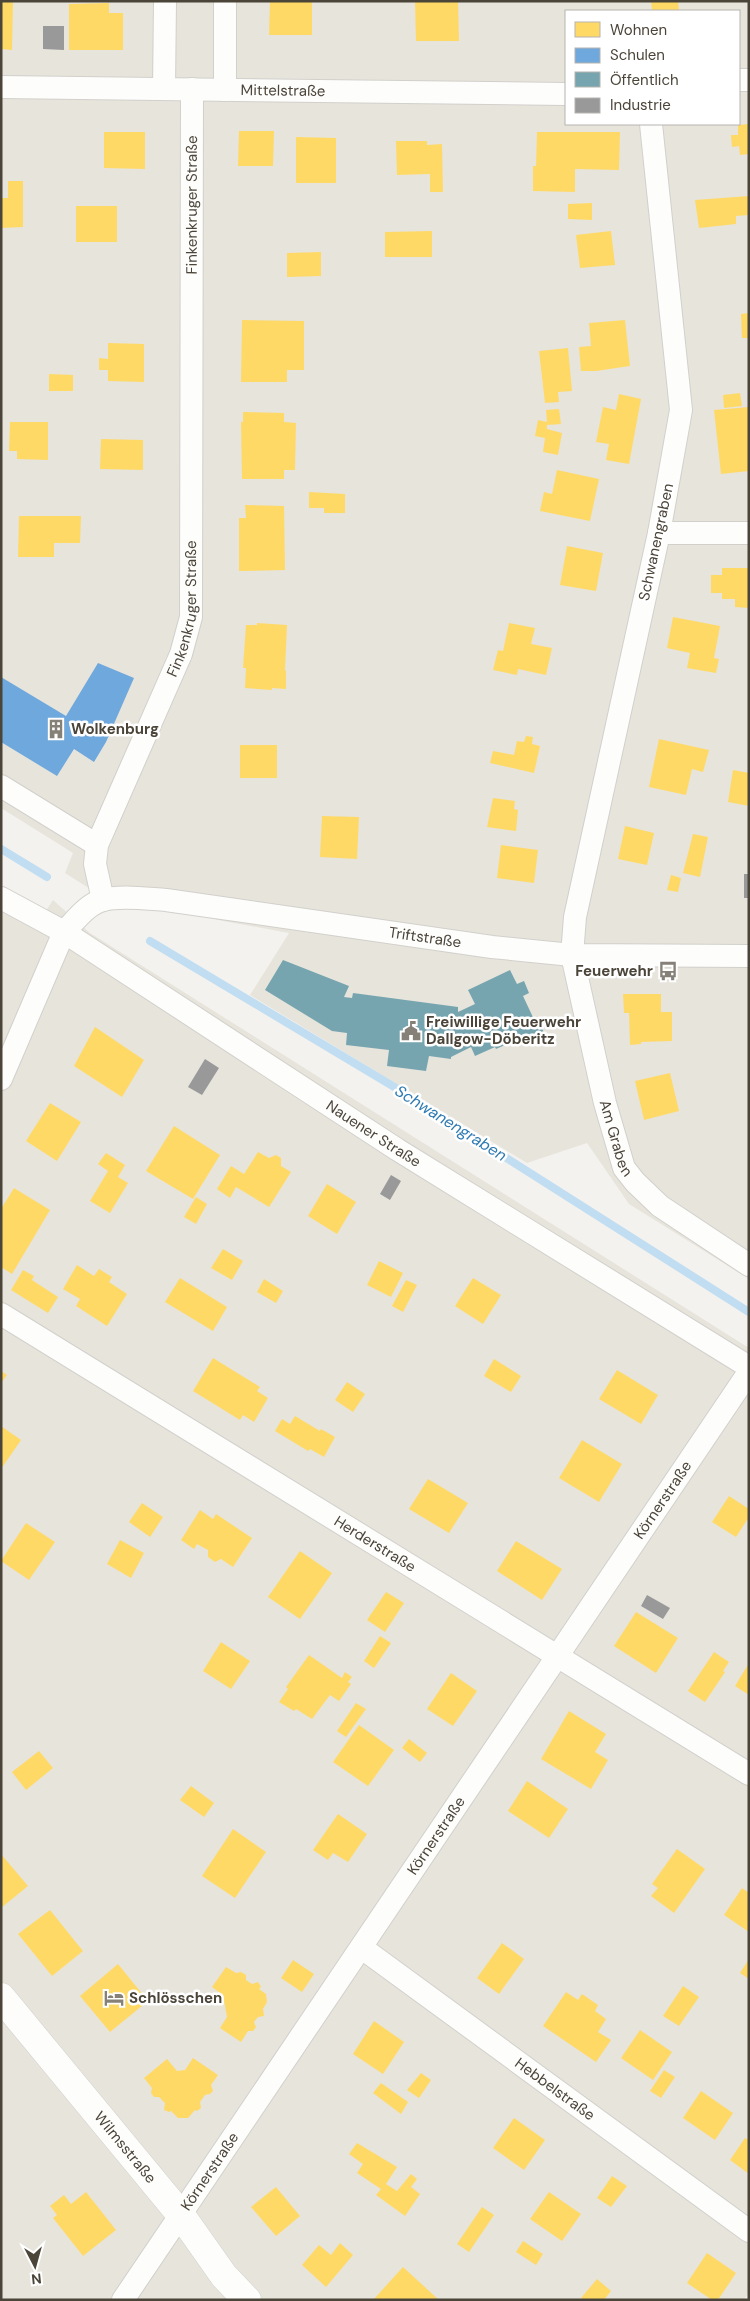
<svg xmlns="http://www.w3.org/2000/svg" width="750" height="2301" font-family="'DM Sans',sans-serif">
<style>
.residential{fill:#e7e4dc;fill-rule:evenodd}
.homes{fill:#ffd966}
.schools{fill:#6fa8dc}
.public{fill:#76a5af}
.industry{fill:#999}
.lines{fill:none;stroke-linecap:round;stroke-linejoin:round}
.stream{stroke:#c0ddf1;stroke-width:8}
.minor-casing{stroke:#d2d0cb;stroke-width:24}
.tertiary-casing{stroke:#d2d0cb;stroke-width:29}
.minor{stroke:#fdfdfc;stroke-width:22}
.tertiary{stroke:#fdfdfc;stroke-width:28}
.labels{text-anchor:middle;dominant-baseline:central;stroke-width:5;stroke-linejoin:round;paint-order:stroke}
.street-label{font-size:15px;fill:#4b4439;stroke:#fff}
.poi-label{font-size:15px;font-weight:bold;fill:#4b4439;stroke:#fff;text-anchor:start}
.water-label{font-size:16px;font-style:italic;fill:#2e7ab2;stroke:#fff}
</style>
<rect width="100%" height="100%" fill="#f4f2ee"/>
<path class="residential" d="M1 1H749V1279L629 1204 587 1143 527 1163 250 995 289 933 218 920 172 906 95 892 65 873 73 853 1 808ZM566 11H739V124H566Z
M1 894 42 917 53 900 90 933 749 1348V2293L744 2300H1Z"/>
<path class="homes" d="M1 1H13L12 50 1 49Z
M270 1H312V35H269Z
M415 1H458L459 41H416Z
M651 1H678L679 11H652Z
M109 3V13H123V50H69V4Z
M749 124V154L740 155 739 146 732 147 731 135H738V125Z
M239 131H274L273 166H238Z
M104 132H145V169L104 168Z
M537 132H620L619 170 575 169V192L533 191V166H536Z
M296 137 336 138V183H296Z
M396 141H427V145L442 144 443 192H430V174L397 175Z
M8 181H23V227L1 228V198H8Z
M749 196V215L736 216V224L699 228 695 200Z
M592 203V220L568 219V204Z
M76 206H117V242H76Z
M432 231V257H385V232Z
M611 231 615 265 580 268 576 235Z
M321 252V276L287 277V253Z
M749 313V338H742L741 314Z
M242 320 304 321V370H287V382H241Z
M625 320 630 366 596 371H581L579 347 591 346 589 323Z
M108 343 144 344V382L108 381V370H99V358L108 359Z
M568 348 572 391 558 392 559 402 545 403 539 351Z
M49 374 73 375V391H49Z
M740 393 742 406 724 408 723 395Z
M619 394 641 399 629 464 606 460 609 444 596 442 603 407 616 410Z
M749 407V471L721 474 714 410Z
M559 409 561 424 547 425V429L562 433 558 455 543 452 545 438 535 436 538 420 547 422 546 410Z
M243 412 284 413V422L296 423 295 470H284V479H242L241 422H243Z
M10 422H48V460L17 459V451H9Z
M101 439 143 440V470L100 469Z
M557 470 599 479 590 521 540 511 544 492 552 494Z
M309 492 345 494V513H324V508H309Z
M245 505 284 506 285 570 239 571V518H246Z
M19 516H81L80 543H54V557H18Z
M567 546 603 553 596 591 560 585Z
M722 568H749V608L735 607V599H722V593H711V575H722Z
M673 617 720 626 714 658 719 659 716 673 687 668 690 653 667 648Z
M257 623 287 625 285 670 286 671V689L272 688V690L245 688 246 668H243L246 625H257Z
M509 623 535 628 531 644 552 648 546 675 518 669 517 675 493 670 498 650 503 651Z
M526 736 533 737 532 744 540 746 534 773 490 763 493 751 514 755 517 741 524 742Z
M659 739 709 750 703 772 692 769 686 795 649 787Z
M240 745H277V778H240Z
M733 770 749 773V806L728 802Z
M493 798 515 801 514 809 518 810 516 831 487 827Z
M322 816 359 817 357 859 320 857Z
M625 826 654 833 647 865 618 859Z
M693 834 708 837 700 877 683 873Z
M501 845 538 850 534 883 497 878Z
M671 875 681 878 678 892 667 890Z
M623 994H661V1012H672V1041L641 1042V1044L630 1045 629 1013H624Z
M95 1027 144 1060 122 1097 74 1066Z
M670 1073 679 1111 644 1120 635 1081Z
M50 1103 81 1122 57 1161 26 1141Z
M174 1126 220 1155 193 1199 146 1171Z
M258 1152 269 1158 276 1155 281 1158V1166L291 1172 269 1207 236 1187 230 1198 217 1189 231 1166 244 1174Z
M106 1153 125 1165 118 1177 128 1183 110 1213 90 1201 108 1171 98 1164Z
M327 1184 356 1202 337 1234 308 1216Z
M14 1188 50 1210 12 1274 1 1267V1209Z
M196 1197 207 1204 196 1224 184 1217Z
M223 1249 243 1261 232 1280 211 1268Z
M379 1261 403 1273 391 1297 367 1285Z
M77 1265 94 1276 99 1269 112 1277 109 1282 127 1294 107 1326 76 1306 80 1299 63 1289Z
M23 1270 34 1276 32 1280 58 1297 48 1313 11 1290Z
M180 1278 227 1307 213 1331 165 1302Z
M473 1278 501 1295 483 1324 455 1306Z
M264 1279 283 1291 276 1303 257 1292Z
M406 1280 417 1285 403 1312 392 1306Z
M213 1358 260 1387 257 1391 268 1398 254 1422 243 1415 240 1420 193 1391Z
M494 1359 521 1376 511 1392 484 1376Z
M617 1370 658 1395 641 1424 599 1399Z
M1 1371 7 1375 1 1383Z
M347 1382 365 1394 353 1412 335 1400Z
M295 1416 320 1431 321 1429 335 1437 324 1457 310 1449 308 1451 275 1431 282 1419 290 1424Z
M1 1426 21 1440 1 1469Z
M582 1440 622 1464 599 1502 559 1478Z
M428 1479 468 1503 449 1533 409 1509Z
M729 1496 749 1509V1517L736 1537 712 1522Z
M142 1503 163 1517 150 1537 129 1522Z
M200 1510 213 1519 216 1514 252 1538 233 1567 221 1559 215 1562 208 1557V1550L197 1544 194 1549 181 1540Z
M26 1523 55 1542 29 1580 1 1561Z
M120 1540 144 1553 131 1578 107 1564Z
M516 1541 562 1569 542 1600 497 1571Z
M300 1551 332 1573 300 1619 268 1597Z
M386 1592 404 1603 385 1632 367 1620Z
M636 1612 678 1638 656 1673 614 1646Z
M380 1636 391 1643 374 1668 364 1661Z
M221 1642 250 1661 231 1689 203 1671Z
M714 1652 729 1662 723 1671 725 1672 705 1702 688 1691Z
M309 1655 342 1678 345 1672 352 1677 348 1682 351 1684 339 1701 330 1695 312 1719 296 1709 294 1711 279 1702 288 1689 286 1687Z
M749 1663V1695L735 1686Z
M451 1673 477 1691 453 1726 427 1709Z
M356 1703 366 1709 346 1737 337 1731Z
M569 1711 606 1734 595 1752 608 1760 591 1789 541 1759Z
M359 1725 394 1750 368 1786 333 1762Z
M409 1739 427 1753 420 1762 402 1748Z
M39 1751 53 1768 26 1790 12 1772Z
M527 1781 568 1809 549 1838 508 1811Z
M191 1786 214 1803 204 1817 180 1800Z
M338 1814 367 1834 348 1862 333 1853 328 1860 313 1850Z
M233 1829 266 1852 235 1898 202 1876Z
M677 1849 705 1869 674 1913 651 1896 658 1888 652 1884Z
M1 1854 28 1886 1 1908Z
M742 1888 749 1893V1932L724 1915Z
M50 1910 83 1951 52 1976 18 1934Z
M502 1943 524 1959 499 1994 477 1978Z
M749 1959V1979L740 1973Z
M293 1960 314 1974 302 1992 281 1978Z
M118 1964 148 2001 110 2032 80 1996Z
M226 1967 236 1973 241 1972 246 1975V1980L252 1984 258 1982 261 1987 259 1989 266 1994 267 2002 263 2009 264 2016 258 2017 254 2022 256 2027 253 2031H248L241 2042 220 2028 227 2017 223 1995 212 1987Z
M683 1986 699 1997 679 2026 663 2016Z
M566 1992 578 2000 582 1994 598 2005 595 2011 606 2019 598 2032 611 2040 596 2062 543 2026Z
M374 2021 404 2042 383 2074 353 2054Z
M640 2030 672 2052 653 2080 621 2058Z
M193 2058 218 2075 211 2085 213 2091 210 2094 205 2095 200 2102 201 2108 197 2111 195 2110 188 2118H178L171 2111 169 2112 164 2110 165 2103 159 2097H154L151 2093 152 2088 144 2078 167 2059 177 2071 185 2070Z
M664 2070 675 2077 661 2098 650 2091Z
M421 2073 431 2080 419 2098 407 2090Z
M381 2083 408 2102 401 2114 373 2093Z
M701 2091 733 2113 715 2140 683 2118Z
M514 2118 545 2140 524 2170 493 2148Z
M745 2138 749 2140V2174L730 2160Z
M357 2143 397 2167 386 2184 397 2191 411 2174 417 2179 411 2187 420 2194 405 2216 376 2195 381 2189 357 2173 363 2164 349 2154Z
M612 2176 627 2186 611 2207 597 2198Z
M276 2187 300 2216 276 2236 251 2207Z
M86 2192 116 2230 83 2256 53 2218 57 2215 50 2206 64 2195 71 2204Z
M549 2192 581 2214 562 2241 530 2219Z
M482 2207 494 2215 469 2252 457 2244Z
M523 2241 543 2254 536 2265 516 2252Z
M340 2243 353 2255 326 2287 302 2265 319 2245 331 2255Z
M707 2253 736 2273 718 2300H712L687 2283Z
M403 2267 439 2300H373Z
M597 2279 611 2291 604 2300H583L581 2298Z"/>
<path class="schools" d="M98 663 134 678 106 742 94 762 74 749 57 776 1 742V677L66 716Z"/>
<path class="public" d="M283 960 349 986 344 997 352 998 353 993 458 1007V1012L475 1004 468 990 510 970 517 984 524 981 529 993 523 996 539 1030 542 1028 546 1038 534 1043 529 1034 496 1049 495 1047 475 1056 471 1047 451 1057V1059L429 1056 426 1071 387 1066 389 1050 346 1045 347 1033 332 1031 265 990Z"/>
<path class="industry" d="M43 26H64V50L43 49Z
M744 874H749V898H744Z
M205 1059 219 1068 202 1095 188 1087Z
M391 1175 401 1181 390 1200 380 1194Z
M647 1595 670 1608 663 1619 641 1606Z"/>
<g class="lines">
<path class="stream" d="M1 849 47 877
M150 941 396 1088 749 1312"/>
<defs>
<g id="minor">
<path d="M739 80H749"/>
<path id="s1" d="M1 87 566 94"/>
<path d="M164 89 165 1"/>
<path d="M225 90V1"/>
<path id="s2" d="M651 124 681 410 659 533 575 917 572 955 605 1103 624 1168 635 1182 660 1206 749 1265"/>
<path d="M659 533H749"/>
<path d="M1 786 97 845"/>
<path id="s3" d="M1 898 64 932 398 1150 749 1367"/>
<path id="s4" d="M103 900 95 864 97 845 181 654 191 617 192 89"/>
<path id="s5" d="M1 1079 64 932C75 921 87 904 103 900 120 895 148 899 166 900L492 947 572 955 749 956"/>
<path id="s6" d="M1 1314 749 1774"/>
<path id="s7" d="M362 1948 749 2231"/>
<path id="s8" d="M123 2300 749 1372"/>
</g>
<g id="tertiary">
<path id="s9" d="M1 1997 181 2215 224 2276 247 2300"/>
</g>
</defs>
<use href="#minor" class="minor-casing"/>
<use href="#tertiary" class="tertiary-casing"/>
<use href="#minor" class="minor"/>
<use href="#tertiary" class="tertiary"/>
</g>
<defs>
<symbol id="building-bare" viewBox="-9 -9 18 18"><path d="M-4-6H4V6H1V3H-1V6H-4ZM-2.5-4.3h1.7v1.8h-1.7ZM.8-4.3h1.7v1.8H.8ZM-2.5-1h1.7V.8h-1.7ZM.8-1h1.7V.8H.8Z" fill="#868178" stroke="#fff" stroke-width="2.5" paint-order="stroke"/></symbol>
<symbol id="bus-bare" viewBox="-9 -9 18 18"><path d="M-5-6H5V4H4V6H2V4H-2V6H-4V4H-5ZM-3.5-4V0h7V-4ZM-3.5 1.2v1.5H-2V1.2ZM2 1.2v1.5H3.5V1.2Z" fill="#868178" stroke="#fff" stroke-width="2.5" paint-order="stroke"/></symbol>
<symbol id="civic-bare" viewBox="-9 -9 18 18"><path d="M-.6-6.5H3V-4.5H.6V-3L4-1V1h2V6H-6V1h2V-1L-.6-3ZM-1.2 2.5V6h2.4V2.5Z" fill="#868178" stroke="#fff" stroke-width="2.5" paint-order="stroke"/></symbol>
<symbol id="hotel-bare" viewBox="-9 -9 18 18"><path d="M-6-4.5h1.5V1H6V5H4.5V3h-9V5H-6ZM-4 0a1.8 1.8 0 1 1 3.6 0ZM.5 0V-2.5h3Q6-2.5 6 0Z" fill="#868178" stroke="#fff" stroke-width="2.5" paint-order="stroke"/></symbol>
</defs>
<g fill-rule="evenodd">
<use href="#building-bare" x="42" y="715" width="28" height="28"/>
<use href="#bus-bare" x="654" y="957" width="28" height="28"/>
<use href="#civic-bare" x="397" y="1017" width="28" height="28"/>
<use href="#hotel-bare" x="100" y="1984" width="28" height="28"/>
</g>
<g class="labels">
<g class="street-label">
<text stroke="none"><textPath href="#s1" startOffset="282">Mittelstraße</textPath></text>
<text stroke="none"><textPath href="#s4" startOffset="715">Finkenkruger Straße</textPath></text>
<text transform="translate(656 542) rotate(-78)">Schwanengraben</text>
<text stroke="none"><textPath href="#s4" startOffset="310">Finkenkruger Straße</textPath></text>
<text stroke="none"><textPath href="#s5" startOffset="536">Triftstraße</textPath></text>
<text stroke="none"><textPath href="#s3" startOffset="441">Nauener Straße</textPath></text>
<text stroke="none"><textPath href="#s2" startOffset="1032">Am Graben</textPath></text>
<text stroke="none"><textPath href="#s8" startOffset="965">Körnerstraße</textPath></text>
<text stroke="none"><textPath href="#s6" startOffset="439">Herderstraße</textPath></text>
<text stroke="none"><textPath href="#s8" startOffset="560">Körnerstraße</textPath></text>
<text stroke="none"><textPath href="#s7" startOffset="239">Hebbelstraße</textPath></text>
<text stroke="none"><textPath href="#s9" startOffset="195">Wilmsstraße</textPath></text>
<text stroke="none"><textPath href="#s8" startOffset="155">Körnerstraße</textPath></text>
</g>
<g class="poi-label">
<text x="71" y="729">Wolkenburg</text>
<text x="653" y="971" text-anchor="end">Feuerwehr</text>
<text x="426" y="1022">Freiwillige Feuerwehr<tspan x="426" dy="17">Dallgow-Döberitz</tspan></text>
<text x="129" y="1998">Schlösschen</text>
</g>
<g class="water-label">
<text transform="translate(451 1123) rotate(32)">Schwanengraben</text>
</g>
</g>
<rect width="750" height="2301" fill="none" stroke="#4b4439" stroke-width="5"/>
<rect x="565" y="10" width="175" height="115" fill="#ffffff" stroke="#b7b4b0"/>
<rect x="575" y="22" width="25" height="15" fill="#ffd966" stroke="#b7b4b0"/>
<text x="610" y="35" font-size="15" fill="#4b4439">Wohnen</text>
<rect x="575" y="48" width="25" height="15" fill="#6fa8dc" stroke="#b7b4b0"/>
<text x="610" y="60" font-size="15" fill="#4b4439">Schulen</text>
<rect x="575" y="72" width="25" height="15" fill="#76a5af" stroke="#b7b4b0"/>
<text x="610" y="85" font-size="15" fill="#4b4439">Öffentlich</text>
<rect x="575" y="98" width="25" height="15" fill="#999999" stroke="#b7b4b0"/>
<text x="610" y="110" font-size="15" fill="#4b4439">Industrie</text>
<g transform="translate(35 2266) rotate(174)" stroke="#ffffff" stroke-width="4" paint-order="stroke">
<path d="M0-4L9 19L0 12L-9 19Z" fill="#4b4439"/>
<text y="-8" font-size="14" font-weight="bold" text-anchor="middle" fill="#4b4439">N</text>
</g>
</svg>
